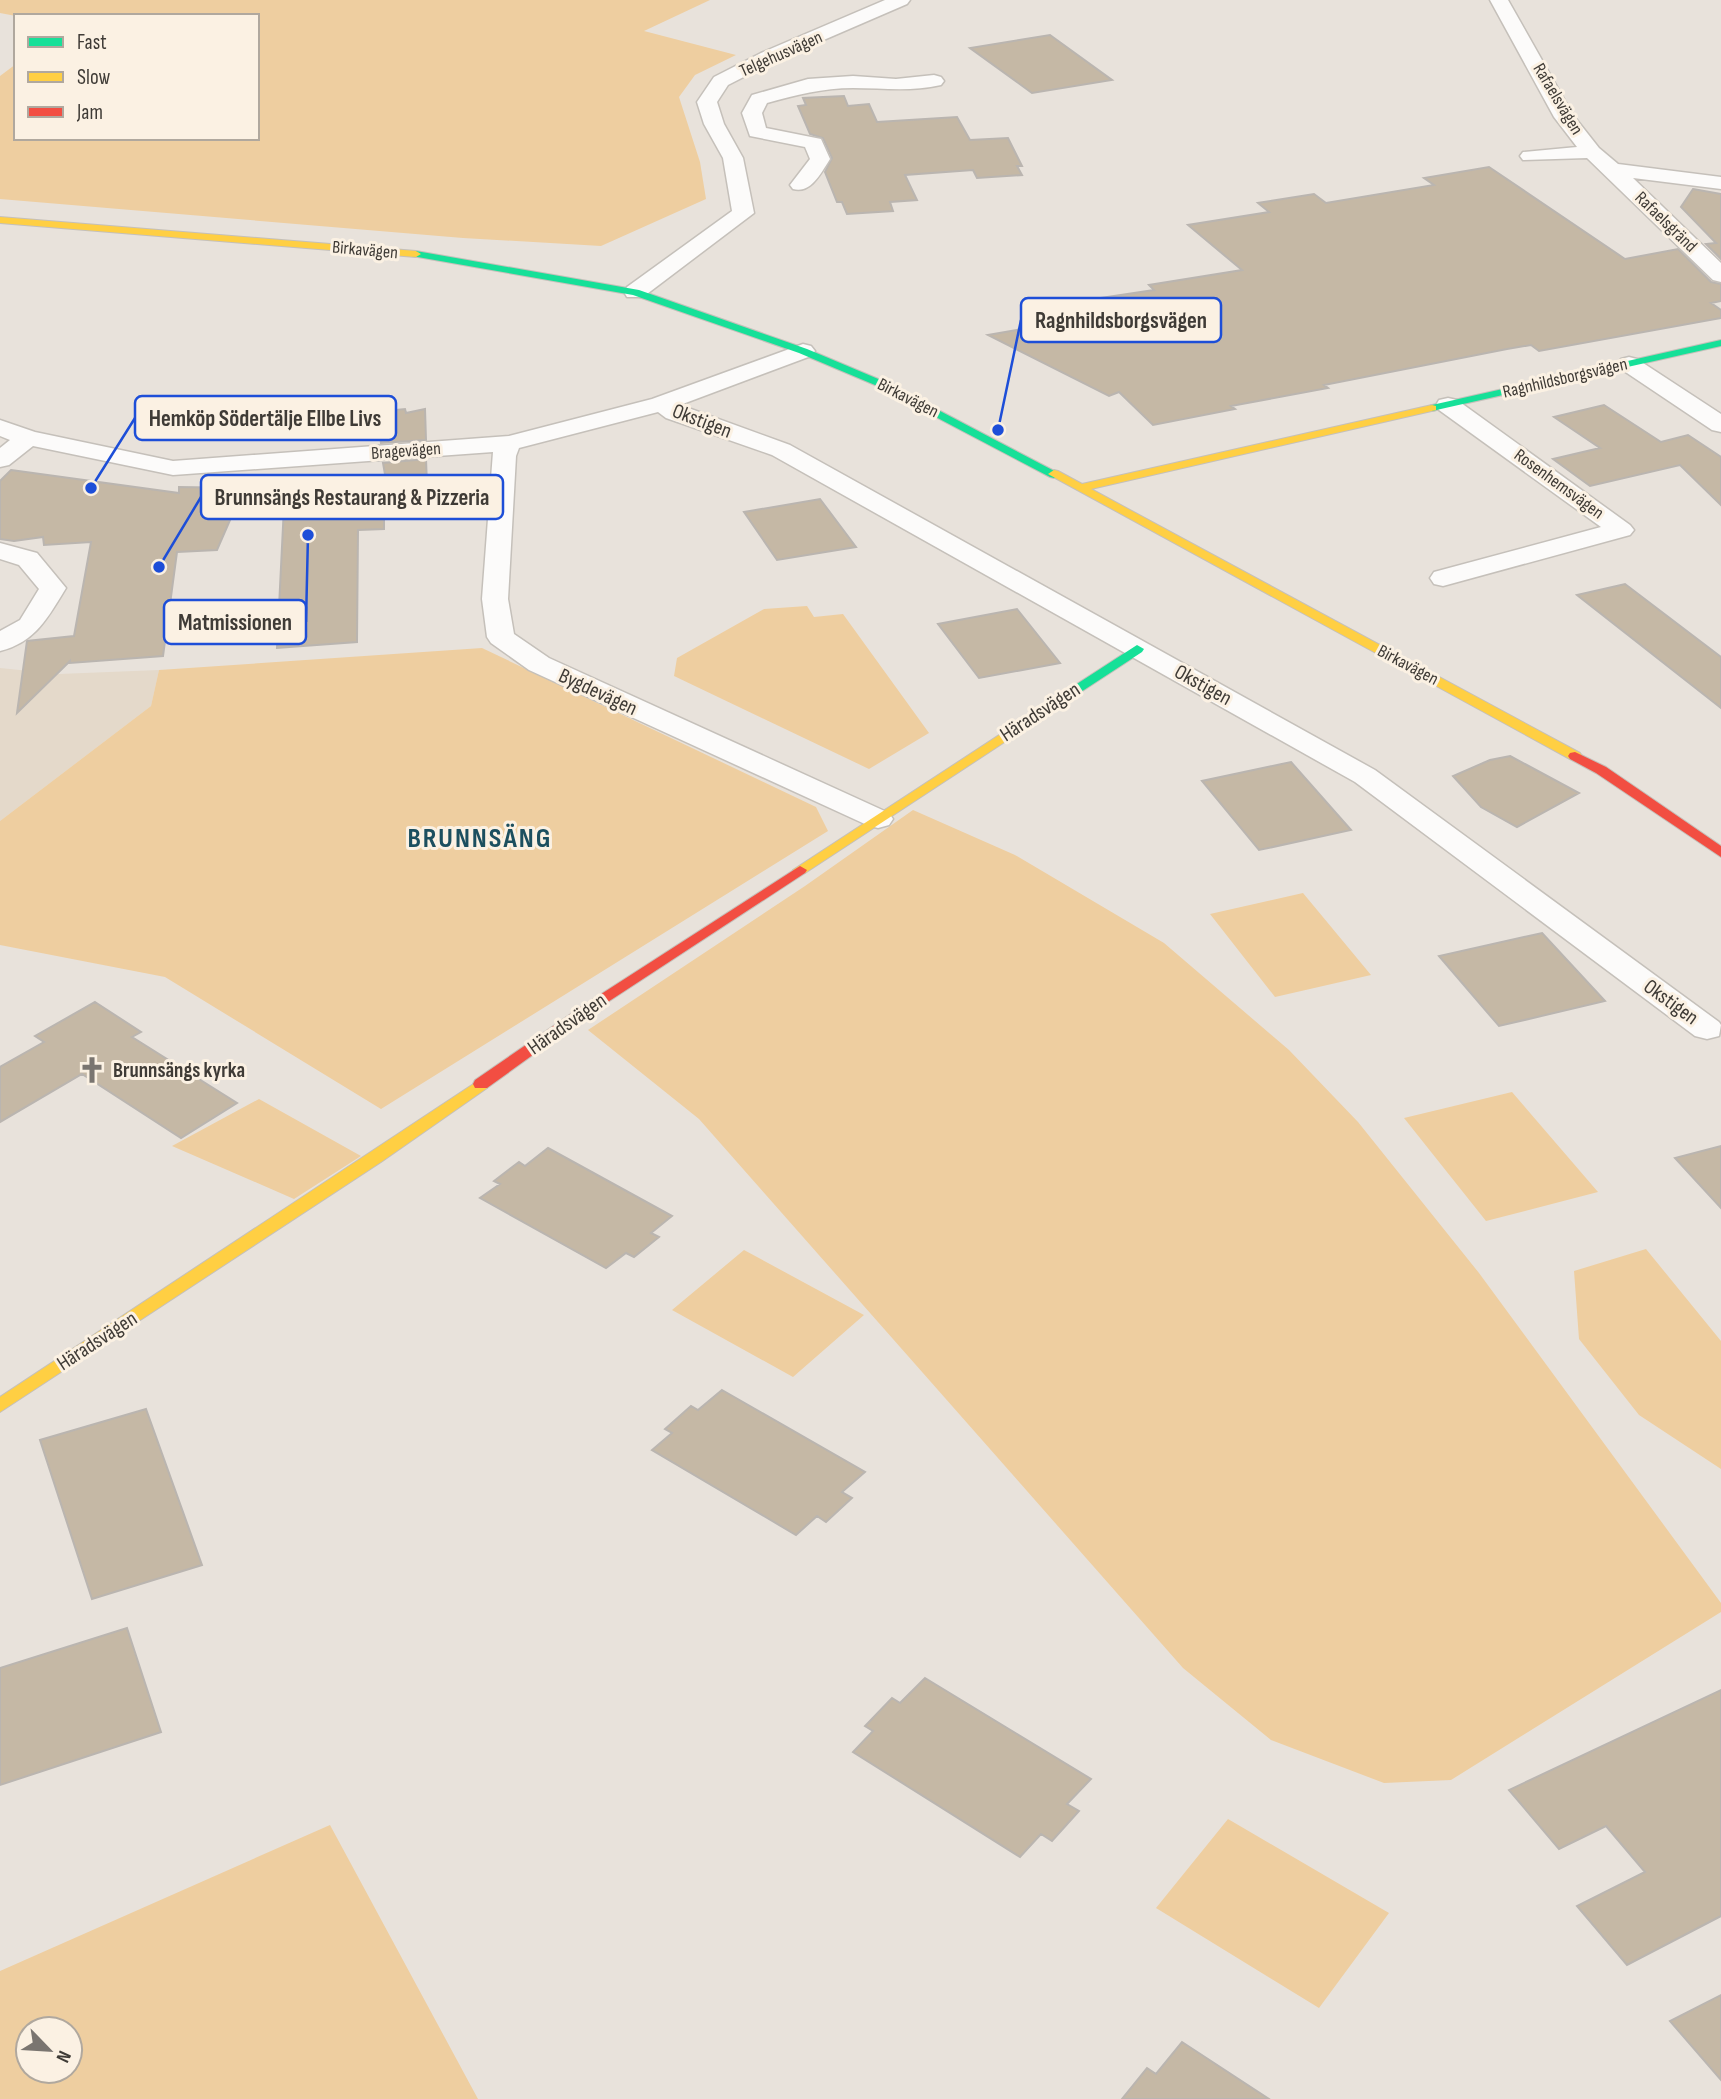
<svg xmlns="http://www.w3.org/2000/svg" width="1721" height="2099" font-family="'Sofia Sans Condensed',sans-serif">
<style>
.built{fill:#e4d9ca}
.green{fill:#eecea0;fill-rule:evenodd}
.building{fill:#c5b8a5;stroke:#bab5b0;stroke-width:2}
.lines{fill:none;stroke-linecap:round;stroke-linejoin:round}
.street-casing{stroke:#c5c0ba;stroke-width:3}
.fast-casing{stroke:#c5c0ba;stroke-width:2}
.slow-casing{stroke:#c5c0ba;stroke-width:2}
.jam-casing{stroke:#c5c0ba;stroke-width:2}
.street{fill:#fcfbfa;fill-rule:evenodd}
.fast{fill:#16e098;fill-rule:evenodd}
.slow{fill:#ffcf43;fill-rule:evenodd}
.jam{fill:#f24e42;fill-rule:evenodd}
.labels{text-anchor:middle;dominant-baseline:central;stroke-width:6;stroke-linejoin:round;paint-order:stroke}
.far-street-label{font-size:18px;fill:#3f3b36;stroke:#fbf1e3}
.street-label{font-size:21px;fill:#3f3b36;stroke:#fbf1e3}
.poi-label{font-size:21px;font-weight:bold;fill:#3f3b36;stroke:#fbf1e3;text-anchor:start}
.district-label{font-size:28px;font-weight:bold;letter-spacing:2px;fill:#1c4f5f;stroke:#fbf1e3}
.leader{fill:none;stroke:#1d4ed8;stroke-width:2.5}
.callout-dot{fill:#1d4ed8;stroke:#fbf1e3;stroke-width:2.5}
.callout{fill:#fbf1e3;stroke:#1d4ed8;stroke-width:2.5}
.callout-label{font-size:23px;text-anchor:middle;font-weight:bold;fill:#3f3b36}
</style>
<rect width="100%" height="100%" fill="#e8e2db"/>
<path class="built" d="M0 668 59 674 159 670 151 706 0 821Z"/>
<path class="green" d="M0 0H710L644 31 736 55 695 75 679 97 700 162 706 199 601 246 463 238 0 199V76L16 64V138H257V16H16L0 13Z
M807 606 814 617 843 614 929 733 869 769 674 676 677 658 764 609Z
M482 648 816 807 828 831 381 1109 165 977 0 945V821L151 706 159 670Z
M913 810 1015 855 1164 943 1289 1050 1358 1122 1479 1273 1721 1603V1612L1451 1780 1384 1783 1271 1740 1183 1668 699 1119 588 1030 805 886Z
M1303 893 1371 975 1275 997 1210 914Z
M1512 1092 1598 1192 1486 1221 1404 1118Z
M259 1099 361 1156 294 1199 172 1146Z
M1646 1249 1721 1341V1469L1639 1415 1579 1339 1574 1271Z
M744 1250 864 1315 793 1377 672 1310Z
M1228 1819 1389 1913 1319 2008 1156 1908Z
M330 1825 478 2099H0V1971ZM28 2029H70V2071H28Z"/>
<path class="building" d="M1050 35 1112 80 1032 93 970 48Z
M844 96 848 106 869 104 877 122 957 117 970 140 1008 138 1022 166H1017L1022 175 977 178 973 170 905 175 917 200 890 202 893 211 847 214 842 202H837L825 172 832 158 823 138 810 134 798 106 806 105 803 98Z
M1489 167 1625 259 1678 249 1711 282 1721 284V301L1711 303 1721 310V318L1539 351 1531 345 1507 349 1324 385 1328 388 1231 406 1235 409 1153 425 1119 392 1109 396 988 335 1051 324 1046 320 1112 308 1101 298 1154 290 1149 285 1242 270 1188 225 1269 212 1258 203 1314 194 1326 203 1434 185 1424 178Z
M1693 189 1721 194V259L1706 244 1716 243 1681 207Z
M1604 405 1661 442 1688 435 1721 457V505L1680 465 1590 486 1553 459 1600 448 1554 417Z
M405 409 406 413 425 409 426 440 381 443 376 412Z
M426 459 428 512 384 514V529L358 530 357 642 277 648 285 486 386 480 383 463Z
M11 470 179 493V487L244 488 217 550 177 552 163 656 70 663V661L17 713 27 641 74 636 91 542 44 545 43 537 14 541 0 539V481Z
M820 499 856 547 777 560 744 512Z
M1625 584 1721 657V708L1577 595Z
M1017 609 1060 663 979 678 938 624Z
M1510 756 1579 793 1517 827 1481 807 1453 776 1490 760Z
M1291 762 1351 830 1259 850 1202 781Z
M1542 933 1605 1001 1499 1026 1439 956Z
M95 1002 141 1032 132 1037 237 1103 181 1138 82 1074 0 1122V1067L44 1042 35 1036Z
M1721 1146V1208L1675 1158Z
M548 1148 672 1216 651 1233 659 1237 634 1257 626 1253 606 1268 480 1198 500 1184 494 1181 519 1162 525 1166Z
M722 1390 865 1472 842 1492 852 1498 826 1522 817 1516 796 1535 652 1450 672 1433 665 1429 691 1406 698 1410Z
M146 1409 202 1565 92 1599 40 1440Z
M127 1628 161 1732 0 1785V1668Z
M925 1678 1091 1779 1067 1804 1079 1811 1052 1841 1041 1834 1020 1857 853 1752 873 1731 865 1726 892 1698 900 1703Z
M1721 1690V1916L1627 1965 1577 1906 1645 1872 1606 1826 1559 1849 1509 1790Z
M1721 1995V2080L1670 2021Z
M1182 2042 1269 2099H1122L1147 2068 1156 2074Z"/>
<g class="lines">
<defs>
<path id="street" d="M885 0H910L907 4 775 61 728 85 717 102 724 124 743 158 754 213 643 297H627L624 292 627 287 732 211 723 158 704 124 697 102 714 77 761 53Z
M1490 0H1508L1573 115 1599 148 1618 164 1721 177V189L1633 178 1721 263V282L1713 280 1587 158 1523 160 1520 156 1523 152 1577 147 1554 117Z
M934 75 941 77 944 81 941 85C911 92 883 88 853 88 823 88 796 95 767 103L762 113 766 128 821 139 830 159C821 173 811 194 793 189L790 185 810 159 805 147 750 136 742 113 752 95 808 79 853 76 896 79Z
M803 344 811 346 815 351 811 356 680 405 790 445 1375 770 1719 1022 1721 1025 1719 1036 1707 1039 1695 1036 1355 782 772 455 666 418 658 412 519 448 516 456 508 599 514 634 549 658 889 813 893 819 889 825 878 828 867 825 529 670 491 643 487 637 482 599 493 452 173 475 33 446 9 465 0 467V448L10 440 0 436V420L35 432 173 461 509 436 652 399Z
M1629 357 1637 359 1721 414V432L1712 430 1621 369 1617 364 1621 359Z
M1448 398 1457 400 1630 525 1634 530 1630 535 1443 586 1434 584 1430 578 1434 572 1601 527 1439 410 1436 405 1439 400Z
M0 543 37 553 66 588C48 617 36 642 0 651V631L20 620 39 589 19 565 0 559Z"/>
<path id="fast" d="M416 251 639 290 807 349 883 381 1060 474 1054 478 1050 477 875 385 799 353 633 295 412 256 411 254Z
M1721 340V346L1432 411 1426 408 1432 405Z
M1137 645 1144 649 1142 652 1038 720 1033 721 1026 717Z"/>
<path id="slow" d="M0 217 416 251 421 254 416 257 0 223Z
M1432 405 1436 406V410L1091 489 1580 753 1582 756 1580 759H1570L1048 474 1054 470 1058 471 1082 484Z
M1033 713 1038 714 1040 717 1038 720 805 873H795L793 870Z
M481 1079 487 1080 489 1084 487 1088 381 1162 0 1412V1397Z"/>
<path id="jam" d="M1575 752 1606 767 1721 846V857L1596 773 1570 759 1568 756 1570 753Z
M800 866 807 870 805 873 591 1013 487 1088H475L473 1084 475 1080 581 1007Z"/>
</defs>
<use href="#street" class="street-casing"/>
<use href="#fast" class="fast-casing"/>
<use href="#slow" class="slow-casing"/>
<use href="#jam" class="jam-casing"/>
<use href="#street" class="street"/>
<use href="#fast" class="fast"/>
<use href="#slow" class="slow"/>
<use href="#jam" class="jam"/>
</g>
<defs>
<symbol id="church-bare" viewBox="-9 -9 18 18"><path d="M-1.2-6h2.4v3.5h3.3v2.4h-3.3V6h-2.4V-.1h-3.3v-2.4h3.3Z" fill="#7a7570" stroke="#fbf1e3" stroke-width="2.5" paint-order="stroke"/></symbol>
</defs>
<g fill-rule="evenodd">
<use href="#church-bare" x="73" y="1051" width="38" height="38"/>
</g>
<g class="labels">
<g class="far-street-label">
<text transform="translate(781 54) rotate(-24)">Telgehusvägen</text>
<text transform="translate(1558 99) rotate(59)">Rafaelsvägen</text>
<text transform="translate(1666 222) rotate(44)">Rafaelsgränd</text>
<text transform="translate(365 250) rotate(5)">Birkavägen</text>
<text transform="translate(1565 378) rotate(-13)">Ragnhildsborgsvägen</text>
<text transform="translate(908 398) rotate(27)">Birkavägen</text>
<text transform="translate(406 451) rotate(-4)">Bragevägen</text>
<text transform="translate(1559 484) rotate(36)">Rosenhemsvägen</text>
<text transform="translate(1408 665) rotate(28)">Birkavägen</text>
</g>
<g class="street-label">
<text transform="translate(702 421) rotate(21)">Okstigen</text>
<text transform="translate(1203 685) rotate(29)">Okstigen</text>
<text transform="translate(598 692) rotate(25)">Bygdevägen</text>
<text transform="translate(1040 712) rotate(-33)">Häradsvägen</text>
<text transform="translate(1671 1002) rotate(36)">Okstigen</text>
<text transform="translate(567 1024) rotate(-35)">Häradsvägen</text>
<text transform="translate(97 1341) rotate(-33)">Häradsvägen</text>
</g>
<g class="poi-label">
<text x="113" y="1070">Brunnsängs kyrka</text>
</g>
<g class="district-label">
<text x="480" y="838">BRUNNSÄNG</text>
</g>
</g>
<path class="leader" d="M998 430L1021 320M91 488L135 418M159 567L201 497M308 535L306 622"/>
<g class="callout-dot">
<circle cx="998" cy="430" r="7"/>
<circle cx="91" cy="488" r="7"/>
<circle cx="159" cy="567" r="7"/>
<circle cx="308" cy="535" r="7"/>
</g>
<g class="callout">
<rect x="1021" y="298" width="200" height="44" rx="7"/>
<rect x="135" y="396" width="261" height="44" rx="7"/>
<rect x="201" y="475" width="302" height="44" rx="7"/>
<rect x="164" y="600" width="142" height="44" rx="7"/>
</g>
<g class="callout-label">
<text x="1121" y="328">Ragnhildsborgsvägen</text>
<text x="265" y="426">Hemköp Södertälje Ellbe Livs</text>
<text x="352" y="505">Brunnsängs Restaurang &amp; Pizzeria</text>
<text x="235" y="630">Matmissionen</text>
</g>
<rect x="14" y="14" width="245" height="126" fill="#fbf1e3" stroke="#b0a89e" stroke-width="2"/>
<rect x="28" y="37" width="35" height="10" fill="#16e098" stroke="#b0a89e" stroke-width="2"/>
<text x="77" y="49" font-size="21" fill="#3f3b36">Fast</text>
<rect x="28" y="72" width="35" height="10" fill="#ffcf43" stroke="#b0a89e" stroke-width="2"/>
<text x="77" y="84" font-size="21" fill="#3f3b36">Slow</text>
<rect x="28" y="107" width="35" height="10" fill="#f24e42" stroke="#b0a89e" stroke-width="2"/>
<text x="77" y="119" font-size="21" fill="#3f3b36">Jam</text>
<g transform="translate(49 2050) rotate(115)"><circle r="33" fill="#fbf1e3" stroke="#b0a89e" stroke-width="2"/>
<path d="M0-5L12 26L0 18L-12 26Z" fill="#7a7570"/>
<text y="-10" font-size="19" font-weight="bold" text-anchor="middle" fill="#3f3b36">N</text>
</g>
</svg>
